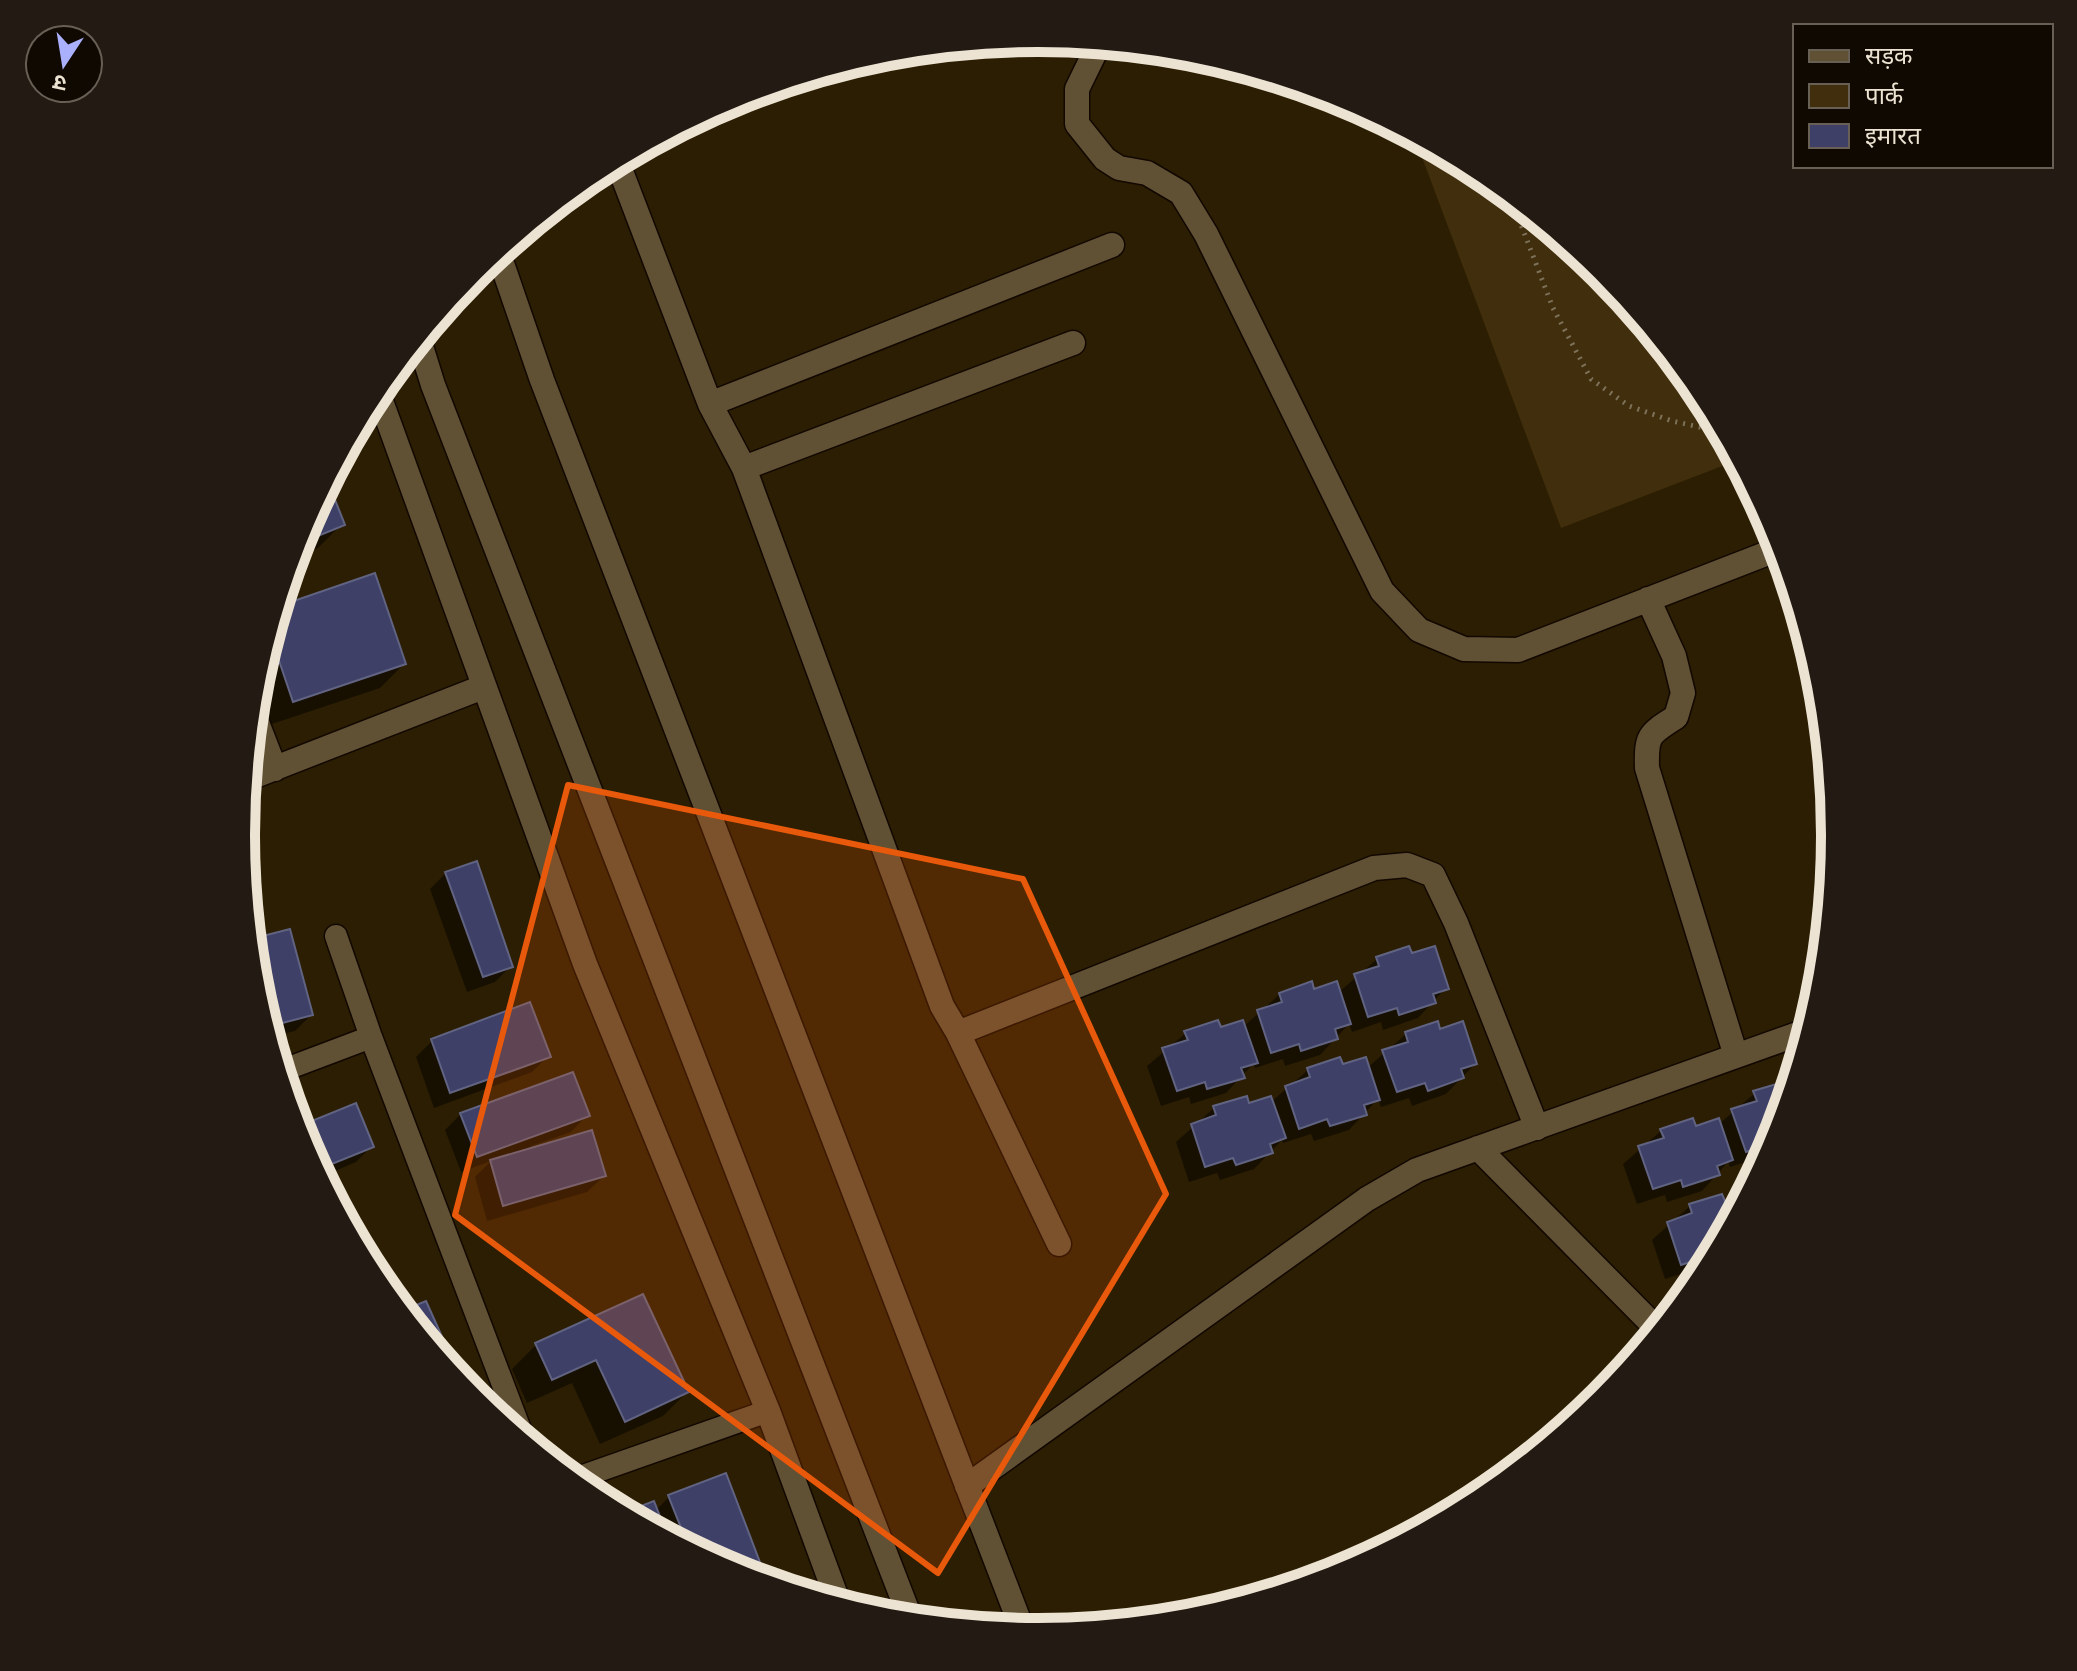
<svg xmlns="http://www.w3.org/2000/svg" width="2077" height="1671" font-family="Cabin,'Noto Sans Devanagari',sans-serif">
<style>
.green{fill:#402e0c}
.shadow{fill:#0007}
.building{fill:#3e4067;stroke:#616382;stroke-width:2}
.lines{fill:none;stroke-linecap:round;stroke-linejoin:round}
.service-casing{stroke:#120800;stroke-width:25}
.minor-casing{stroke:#120800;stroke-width:27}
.tertiary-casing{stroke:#120800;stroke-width:27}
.path{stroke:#7d715a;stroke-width:5;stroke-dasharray:2 6;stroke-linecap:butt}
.service{stroke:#615134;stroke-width:22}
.minor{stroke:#615134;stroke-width:24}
.tertiary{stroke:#615134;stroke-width:24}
.marked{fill:#e8590c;fill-opacity:0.2;stroke:#e8590c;stroke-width:6;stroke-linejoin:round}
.rim{fill:none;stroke:#ece3d2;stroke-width:10}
</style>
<rect width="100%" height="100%" fill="#2c1e02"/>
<path class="green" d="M1414 136 1482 173 1603 272 1702 393 1738 460 1561 528Z"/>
<path class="shadow" d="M326 484 342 524 318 548 293 559 302 530Z
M373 575 404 664 380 688 269 725 256 686 278 608Z
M446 873 511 966 495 982 467 992 430 889Z
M1410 956 1446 988 1418 1018 1383 1030 1381 1022 1352 1032 1349 1024 1320 1055 1285 1066 1283 1059 1255 1068 1253 1064 1226 1093 1191 1104 1189 1097 1161 1106 1147 1066 1186 1033 1243 1027 1280 994 1339 992 1377 959Z
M256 991 311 1015 295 1031 270 1037Z
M1439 1031 1475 1064 1446 1094 1412 1106 1409 1098 1381 1107 1378 1099 1349 1130 1314 1141 1311 1134 1283 1143 1282 1140 1254 1169 1220 1180 1217 1173 1189 1182 1176 1142 1214 1108 1271 1102 1308 1070 1367 1068 1406 1034Z
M432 1041 548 1056 532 1072 434 1108 416 1057Z
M1791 1090 1775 1141 1763 1164 1760 1165 1758 1158 1730 1167 1728 1162 1702 1191 1667 1202 1665 1195 1637 1204 1623 1164 1662 1130 1719 1124 1755 1093Z
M461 1114 587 1115 571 1132 531 1146 532 1149 604 1176 587 1192 487 1221 475 1177 491 1161 461 1172 445 1130Z
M298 1129 372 1146 356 1162 321 1177Z
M1746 1196 1703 1275 1696 1278 1693 1270 1665 1279 1652 1240 1690 1206 1724 1203Z
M642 1296 687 1392 663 1416 600 1444 572 1383 527 1403 512 1369 536 1345Z
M669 1497 764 1578 761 1581 733 1572 625 1514 653 1504 655 1511Z"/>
<path class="building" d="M328 482 345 525 298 544 302 530Z
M375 573 406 664 293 702 270 634 279 606Z
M477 861 513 967 483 977 445 872Z
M290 929 313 1015 267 1027 256 991 251 939Z
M1409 946 1412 953 1435 946 1449 989 1433 994 1436 1003 1399 1015 1397 1008 1368 1017 1354 974 1379 966 1376 957Z
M1312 981 1314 989 1337 981 1351 1024 1335 1029 1338 1039 1301 1051 1299 1044 1271 1053 1257 1010 1282 1002 1279 993Z
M530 1002 551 1057 450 1093 431 1039Z
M1218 1020 1221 1027 1243 1020 1258 1063 1241 1068 1245 1078 1207 1089 1205 1082 1177 1091 1162 1048 1188 1040 1184 1031Z
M1438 1021 1440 1029 1463 1021 1477 1064 1461 1069 1464 1078 1428 1091 1425 1083 1397 1092 1382 1050 1408 1042 1405 1032Z
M1340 1057 1343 1064 1366 1057 1380 1100 1364 1105 1367 1115 1330 1126 1327 1119 1299 1129 1285 1086 1310 1077 1307 1068Z
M573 1072 590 1116 477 1157 460 1113Z
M1787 1081 1791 1087 1774 1143 1746 1152 1731 1109 1757 1101 1753 1091Z
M1247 1096 1249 1103 1271 1096 1286 1138 1270 1144 1273 1153 1236 1165 1233 1158 1205 1167 1191 1124 1216 1115 1213 1106Z
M356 1103 374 1147 317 1170 297 1127Z
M1693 1118 1696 1126 1719 1118 1733 1160 1717 1166 1720 1175 1683 1187 1681 1180 1653 1189 1638 1146 1664 1138 1660 1129Z
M592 1130 606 1176 503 1206 490 1160Z
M1747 1193 1711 1261 1709 1256 1681 1265 1667 1222 1692 1213 1689 1204 1722 1194 1725 1201Z
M643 1294 689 1392 625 1422 596 1360 552 1380 535 1343Z
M426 1301 444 1341 431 1347 402 1311Z
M726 1473 766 1578 760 1580 746 1576 742 1566 730 1570 689 1548 668 1495Z
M654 1501 668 1537 623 1513Z"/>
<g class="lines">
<defs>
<path id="service" d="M336 936 371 1037 524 1440
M281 1071 371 1037
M572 1480 768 1411"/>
<path id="minor" d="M1099 44 1077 89V124L1105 159 1119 168 1147 173 1181 193 1206 234 1382 591 1419 630 1464 649 1518 650 1781 548
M617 161 710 404 744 468 942 1006 958 1033 1059 1244
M377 390 585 964 768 1411 839 1604
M710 404 1112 245
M744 468 1073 343
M1648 599 1674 656 1683 693 1676 717C1649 734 1646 735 1647 768L1736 1056
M253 712 275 769
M247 779 483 687
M958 1033 1374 868 1407 865 1433 875 1456 923 1537 1128
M1478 1148 1659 1331
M967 1486 1367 1199 1417 1170 1809 1030"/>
<path id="tertiary" d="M498 252 542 380 1023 1631
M419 340 433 385 911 1620"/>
</defs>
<use href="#service" class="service-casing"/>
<use href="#minor" class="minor-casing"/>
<use href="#tertiary" class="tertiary-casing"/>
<path class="path" d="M1510 196 1553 308 1591 379 1629 406 1672 421 1713 430 1721 428"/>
<use href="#service" class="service"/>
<use href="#minor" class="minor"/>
<use href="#tertiary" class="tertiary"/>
</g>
<path class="marked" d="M568 785 1023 879 1166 1194 938 1573 455 1215Z"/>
<path d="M0 0H2077V1671H0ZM255 835a783 783 0 1 1 1566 0a783 783 0 1 1-1566 0Z" fill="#221a13" fill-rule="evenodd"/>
<path class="rim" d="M255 835a783 783 0 1 1 1566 0a783 783 0 1 1-1566 0Z"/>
<rect x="1793" y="24" width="260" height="144" fill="#100902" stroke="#686055" stroke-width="2"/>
<rect x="1809" y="50" width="40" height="12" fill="#615134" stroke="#686055" stroke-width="2"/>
<text x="1865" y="64" font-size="24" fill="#ece3d2">सड़क</text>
<rect x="1809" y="84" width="40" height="24" fill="#402e0c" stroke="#686055" stroke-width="2"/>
<text x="1865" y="104" font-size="24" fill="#ece3d2">पार्क</text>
<rect x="1809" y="124" width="40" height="24" fill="#3e4067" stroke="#686055" stroke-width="2"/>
<text x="1865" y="144" font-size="24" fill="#ece3d2">इमारत</text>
<g transform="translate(64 64) rotate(192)"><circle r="38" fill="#100902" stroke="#686055" stroke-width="2"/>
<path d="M0-6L14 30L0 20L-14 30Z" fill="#aab0fb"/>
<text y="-12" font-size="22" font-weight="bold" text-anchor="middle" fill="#ece3d2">उ</text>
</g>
</svg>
